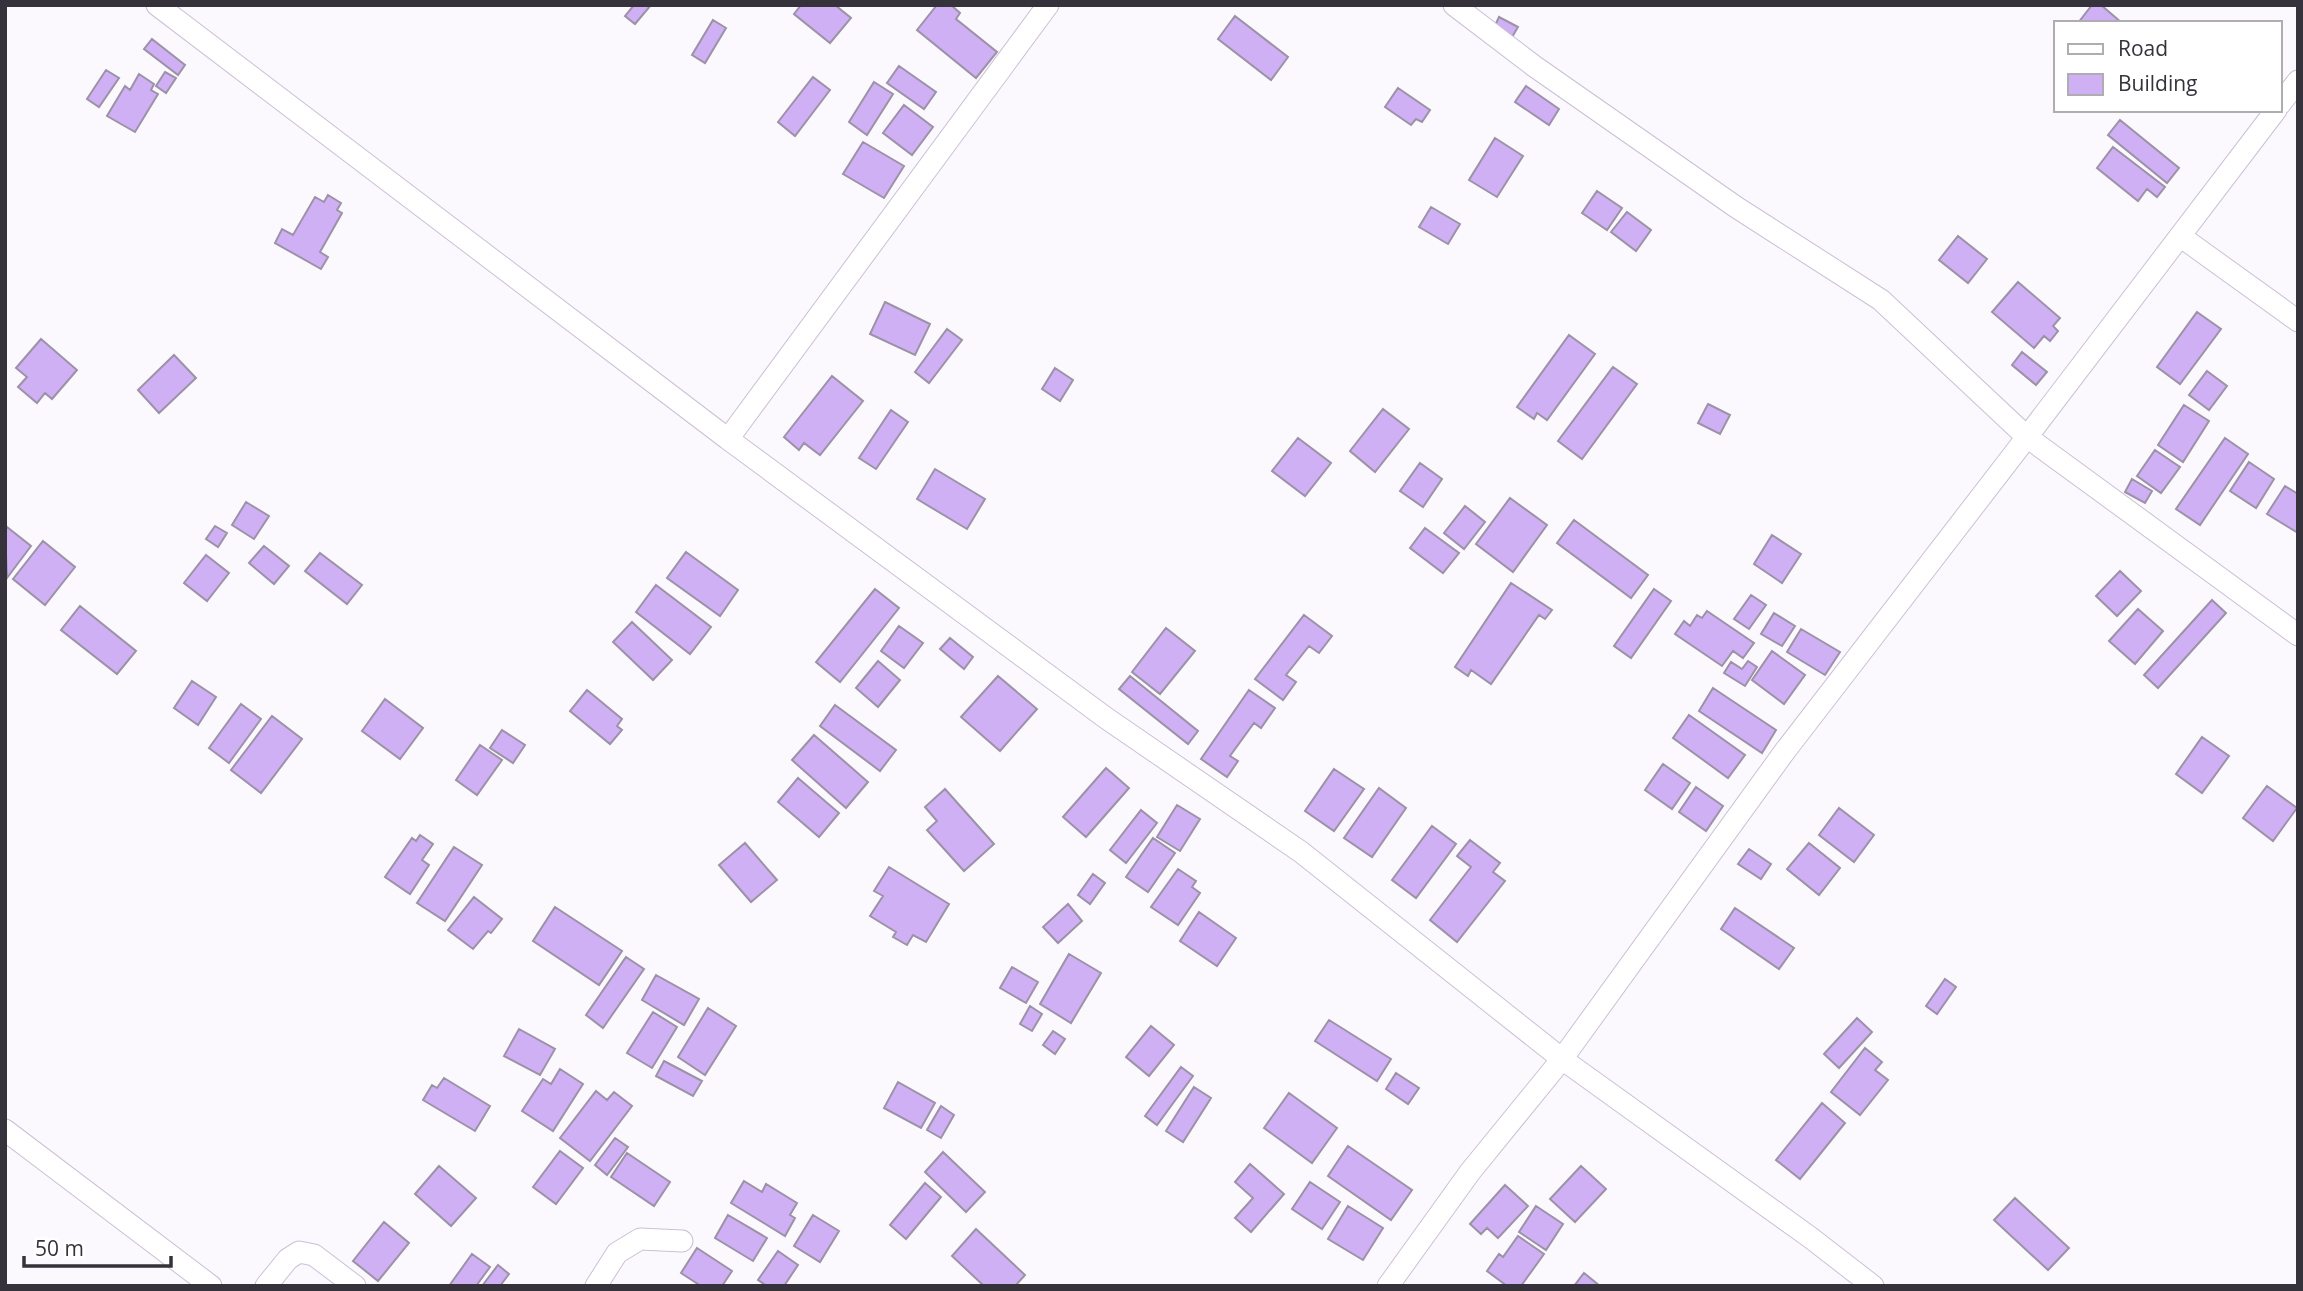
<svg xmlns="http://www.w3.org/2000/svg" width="2303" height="1291" font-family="'Open Sans',sans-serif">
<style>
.building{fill:#d0b0f4;stroke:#9c92a8;stroke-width:2}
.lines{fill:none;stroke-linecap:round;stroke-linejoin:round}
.street-casing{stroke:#cbc0d7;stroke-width:23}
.street{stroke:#fff;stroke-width:21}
</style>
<rect width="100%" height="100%" fill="#fbf9fd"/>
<path class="building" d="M634 5H651L635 24 625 16Z
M801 5H835L851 18 830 43 794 14Z
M937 5H951L960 13 956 19 997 52 976 78 917 30Z
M2092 5H2101L2122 23H2078Z
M1235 16 1288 57 1271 80 1218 39Z
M1499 17 1518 27 1511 39 1493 30Z
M713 20 726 28 705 63 692 55Z
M152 39 185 65 178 75 144 49Z
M899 66 936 92 924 109 887 83Z
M106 70 119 78 99 107 87 99Z
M165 72 176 78 166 93 156 86Z
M139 74 154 84 151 90 158 94 135 132 107 116 125 86 130 90Z
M813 77 830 90 795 136 778 122Z
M874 82 893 94 867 135 849 122Z
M1526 86 1559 109 1549 125 1515 102Z
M1398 88 1430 110 1422 122 1416 119 1411 125 1385 107Z
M904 105 933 127 912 155 883 133Z
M2120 120 2179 168 2167 183 2108 135Z
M1495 138 1523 156 1497 197 1469 180Z
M863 142 904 166 884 198 843 174Z
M2113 147 2165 187 2157 197 2147 189 2138 201 2097 168Z
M1597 191 1622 208 1607 230 1582 213Z
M328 195 341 203 337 210 342 213 320 252 328 257 321 269 275 243 282 229 293 235 315 197 324 202Z
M1431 207 1460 224 1448 244 1419 227Z
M1627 212 1651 230 1636 251 1611 232Z
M1958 236 1987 259 1968 283 1939 260Z
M2018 282 2060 318 2053 326 2058 331 2050 341 2044 336 2034 348 1992 312Z
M885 302 930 324 915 355 870 334Z
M2197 312 2221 329 2180 384 2157 367Z
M947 329 962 340 929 383 915 372Z
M1569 335 1595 354 1547 420 1537 413 1534 419 1517 407Z
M41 339 77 370 52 399 45 393 37 403 18 387 27 377 16 368Z
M2022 352 2047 372 2036 385 2012 365Z
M174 355 196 378 159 413 138 390Z
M1613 367 1637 384 1582 459 1558 441Z
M1055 368 1073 380 1060 401 1042 389Z
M2207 371 2227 386 2209 410 2189 395Z
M832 376 863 401 820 455 804 443 799 450 784 437Z
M1708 404 1730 415 1720 434 1698 423Z
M2184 405 2209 421 2183 462 2158 445Z
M1383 409 1409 429 1375 472 1350 451Z
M891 410 908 422 876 469 859 458Z
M1298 438 1331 463 1305 496 1272 471Z
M2225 438 2248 454 2200 525 2176 509Z
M2155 450 2180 467 2161 493 2137 476Z
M2249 462 2274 479 2256 508 2230 491Z
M1420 463 1442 479 1423 507 1400 491Z
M935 469 985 499 967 529 917 499Z
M2132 479 2152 491 2145 503 2125 492Z
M2285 486 2298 494V533L2267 514Z
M1510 498 1547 525 1513 572 1476 544Z
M246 502 269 516 254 539 232 525Z
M1465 506 1485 522 1464 549 1444 533Z
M1574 520 1648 575 1631 598 1557 543Z
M215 526 227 533 218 547 206 539Z
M7 527 31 546 7 578 5 530Z
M1425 528 1459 553 1443 573 1410 548Z
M1772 535 1801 554 1782 583 1754 564Z
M43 541 75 567 45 605 13 579Z
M264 546 289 566 274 584 249 563Z
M686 552 738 590 720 616 667 578Z
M320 553 362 585 347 604 305 571Z
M206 555 229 573 207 601 184 583Z
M2120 571 2141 591 2117 616 2096 596Z
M1511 583 1552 610 1545 619 1539 615 1491 684 1471 670 1468 676 1455 667Z
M656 585 711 627 690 654 636 612Z
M875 589 899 608 840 682 816 662Z
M1654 589 1671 601 1631 658 1614 646Z
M1751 595 1766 605 1749 629 1734 619Z
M2212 600 2226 613 2158 688 2144 675Z
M80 606 136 651 117 674 61 630Z
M2138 609 2163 631 2135 664 2109 641Z
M1707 611 1754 643 1743 658 1733 651 1722 666 1675 634 1684 621 1690 626 1697 615 1702 618Z
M1774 613 1795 626 1782 646 1761 634Z
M1304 615 1332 636 1319 653 1309 646 1286 675 1296 682 1283 700 1255 679Z
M632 622 672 660 653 680 613 642Z
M899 626 923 643 904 668 881 651Z
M1166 628 1195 651 1160 694 1132 672Z
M1801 629 1840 652 1825 675 1787 652Z
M950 638 973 657 964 669 940 649Z
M1772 651 1805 675 1784 704 1752 680Z
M878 661 900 680 878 707 856 688Z
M1748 661 1757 667 1745 686 1724 673 1731 662 1742 669Z
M998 676 1037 709 1000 751 961 717Z
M1130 676 1198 731 1188 744 1119 689Z
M192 681 216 697 198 725 174 708Z
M1713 688 1776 730 1762 753 1699 711Z
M587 690 622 719 617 726 622 730 610 744 570 711Z
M1249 690 1275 708 1261 728 1254 723 1230 756 1238 761 1227 777 1201 759Z
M385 699 423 728 400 759 362 731Z
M241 704 261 719 229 763 209 748Z
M835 705 896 750 880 771 820 726Z
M1689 715 1745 755 1728 778 1673 738Z
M272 716 302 739 261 793 231 770Z
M502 730 525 745 513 763 490 748Z
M814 735 868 782 846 808 792 760Z
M2202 737 2229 756 2202 793 2176 774Z
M480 745 502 760 477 795 456 780Z
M1663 764 1690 783 1672 809 1645 790Z
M1106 768 1129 788 1086 837 1063 817Z
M1334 769 1364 789 1334 831 1305 811Z
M798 778 839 813 819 837 778 802Z
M2267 786 2297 808 2273 841 2243 818Z
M1696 787 1723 806 1706 831 1679 812Z
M1379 788 1406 808 1372 857 1344 838Z
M945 789 994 844 964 871 927 830 937 821 925 807Z
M1177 805 1200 819 1180 851 1157 837Z
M1839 808 1874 835 1854 862 1819 835Z
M1141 810 1157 823 1126 863 1110 850Z
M1432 826 1456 844 1416 898 1392 880Z
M420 835 433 844 422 860 429 865 410 894 385 877 412 838 416 841Z
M1153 838 1175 853 1148 892 1126 877Z
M1470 840 1500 863 1493 872 1505 881 1457 942 1430 920 1471 867 1457 856Z
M745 843 777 880 751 902 719 865Z
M1809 843 1840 868 1819 895 1787 869Z
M454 847 482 865 445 921 417 903Z
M1749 849 1771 864 1761 879 1738 864Z
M889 867 949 904 926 942 913 935 907 945 893 937 896 932 870 916 883 896 874 891Z
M1178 869 1196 881 1192 887 1200 893 1178 925 1151 907Z
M1093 874 1105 883 1090 904 1078 895Z
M474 897 502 919 491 933 488 931 473 949 448 930Z
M1068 904 1082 921 1058 943 1043 927Z
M555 907 622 951 599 985 533 941Z
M1735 908 1794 948 1779 969 1721 929Z
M1199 912 1236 938 1217 966 1180 941Z
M1069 954 1101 973 1071 1023 1040 1004Z
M626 957 644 969 603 1028 586 1015Z
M1012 967 1038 982 1026 1003 1000 988Z
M656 975 699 999 684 1025 642 1000Z
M1945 979 1956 987 1937 1014 1926 1006Z
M1030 1006 1042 1014 1032 1031 1020 1024Z
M708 1008 736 1026 705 1075 678 1057Z
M653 1012 677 1027 652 1068 627 1053Z
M1857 1018 1872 1032 1839 1068 1824 1054Z
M1329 1020 1391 1059 1377 1081 1315 1041Z
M1151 1026 1174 1045 1149 1076 1126 1057Z
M519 1029 555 1049 540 1075 504 1056Z
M1053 1031 1065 1039 1055 1054 1043 1045Z
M1865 1048 1882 1062 1875 1070 1888 1080 1860 1115 1831 1092Z
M664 1061 702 1081 693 1096 656 1076Z
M1181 1067 1193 1076 1157 1125 1145 1116Z
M560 1069 583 1084 553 1131 522 1111 543 1079 551 1084Z
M1396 1073 1419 1088 1408 1104 1386 1089Z
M444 1078 490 1106 475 1131 423 1100 432 1085 437 1088Z
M898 1082 935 1103 921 1128 884 1108Z
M1194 1087 1211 1098 1183 1142 1166 1131Z
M596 1091 607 1100 614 1092 632 1106 590 1161 560 1138Z
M1289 1093 1337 1128 1312 1163 1264 1128Z
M1822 1103 1845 1123 1800 1179 1776 1160Z
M941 1106 954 1115 941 1138 927 1130Z
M615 1138 628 1147 607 1175 595 1165Z
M1348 1146 1412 1190 1391 1220 1328 1176Z
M560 1151 583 1168 556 1204 533 1187Z
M943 1152 985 1192 966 1212 925 1172Z
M627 1153 670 1182 654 1206 611 1177Z
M1250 1164 1284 1194 1251 1232 1235 1218 1253 1198 1235 1182Z
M439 1166 476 1198 451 1226 415 1194Z
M1581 1166 1606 1189 1575 1222 1550 1199Z
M744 1181 762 1192 766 1184 797 1203 790 1215 795 1218 785 1236 731 1203Z
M1310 1182 1340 1202 1322 1229 1292 1209Z
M925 1183 941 1197 906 1239 890 1225Z
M1505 1185 1528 1206 1498 1238 1487 1228 1481 1234 1470 1224Z
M2015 1198 2069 1248 2048 1270 1994 1220Z
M1348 1206 1383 1228 1363 1260 1328 1239Z
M1536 1206 1563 1224 1546 1250 1519 1232Z
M728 1215 767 1238 753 1261 715 1238Z
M813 1215 839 1231 820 1262 794 1246Z
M384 1222 409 1243 378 1281 353 1261Z
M976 1229 1025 1275 1015 1286H984L952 1256Z
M1518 1236 1544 1254 1521 1286H1507L1487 1271 1499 1254 1503 1257Z
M697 1248 732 1271 722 1286H701L681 1273Z
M778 1251 798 1265 784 1286H767L758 1280Z
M472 1254 490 1267 476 1286H449Z
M498 1265 509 1274 500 1286H482Z
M1584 1273 1600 1286H1574Z"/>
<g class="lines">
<defs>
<path id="street" d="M157 5 728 439
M1048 5 728 439 1106 718 1301 852 1562 1059 1470 1172 1388 1286
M1454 5 1534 66 1736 207 1881 300 2027 437 1785 751 1562 1059 1811 1238 1873 1286
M2280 104 2298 81
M2276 110 2027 437 2298 635
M2180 236 2298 321
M5 1130 211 1286
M266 1286 288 1259 299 1252 314 1255 355 1286
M596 1286 617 1253 640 1239 682 1241"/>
</defs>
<use href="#street" class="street-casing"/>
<use href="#street" class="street"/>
</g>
<rect width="2303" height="1291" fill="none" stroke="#36323b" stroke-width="14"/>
<rect x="2054" y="21" width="228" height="91" fill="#ffffff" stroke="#afadb1" stroke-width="2"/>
<rect x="2068" y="44" width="35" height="10" fill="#ffffff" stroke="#afadb1" stroke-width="2"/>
<text x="2118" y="56" font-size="21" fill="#36323b">Road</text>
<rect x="2068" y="74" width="35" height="21" fill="#d0b0f4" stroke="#afadb1" stroke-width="2"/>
<text x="2118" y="91" font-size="21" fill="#36323b">Building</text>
<path d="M24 1256v10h147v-10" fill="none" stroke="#36323b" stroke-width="3.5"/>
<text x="35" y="1256" font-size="21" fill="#36323b" stroke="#ffffff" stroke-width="5" paint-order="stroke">50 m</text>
</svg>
